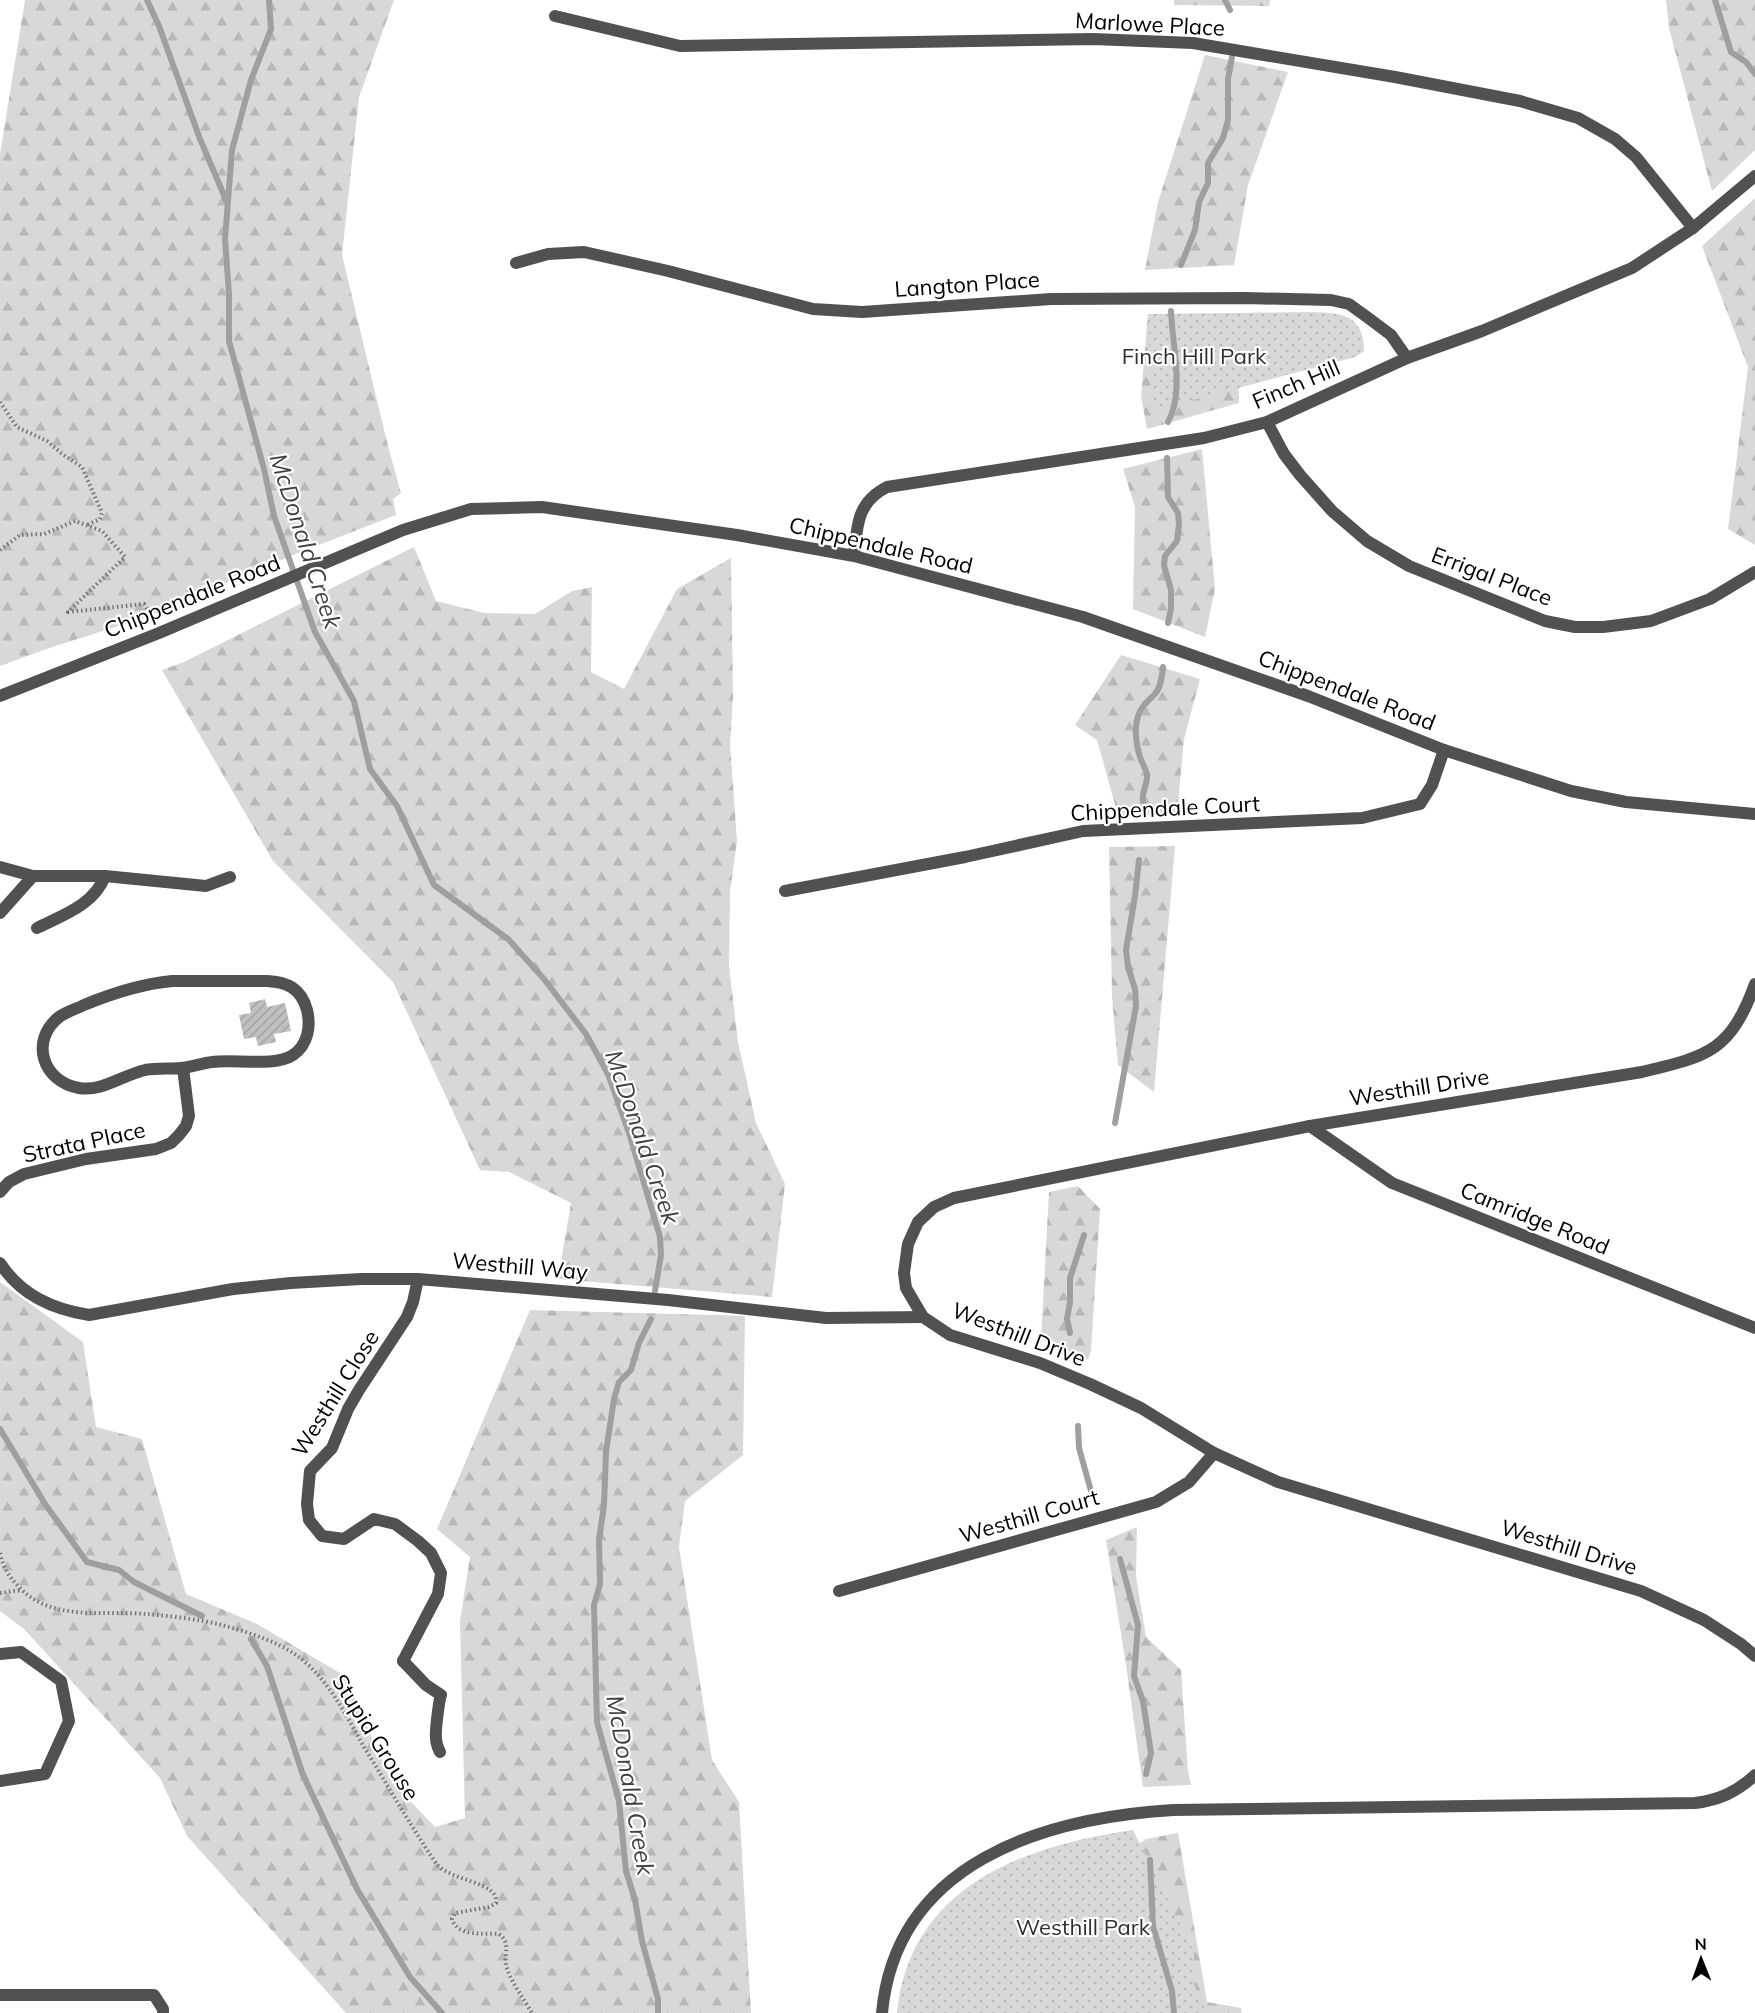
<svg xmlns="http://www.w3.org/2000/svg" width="1755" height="2013" font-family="Mulish,sans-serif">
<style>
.forest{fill:url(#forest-firs)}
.park{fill:url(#park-dots)}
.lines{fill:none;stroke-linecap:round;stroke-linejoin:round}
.stream{stroke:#9f9f9f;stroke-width:6}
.building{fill:url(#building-hatch)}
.path{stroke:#737373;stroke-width:4;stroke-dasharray:1.5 3;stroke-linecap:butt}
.service{stroke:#515151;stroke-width:12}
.pedestrian{stroke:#515151;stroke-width:12}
.minor{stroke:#515151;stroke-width:12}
.tertiary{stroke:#515151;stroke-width:12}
.labels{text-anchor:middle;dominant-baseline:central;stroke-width:4.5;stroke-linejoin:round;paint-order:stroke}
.street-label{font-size:22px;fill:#000;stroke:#fff}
.park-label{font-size:22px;fill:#2f2f2f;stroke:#fff}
.water-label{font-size:24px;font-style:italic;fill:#404040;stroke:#fff}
</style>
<defs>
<pattern id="forest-firs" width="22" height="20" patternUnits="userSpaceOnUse" patternTransform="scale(1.5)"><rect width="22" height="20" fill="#d8d8d8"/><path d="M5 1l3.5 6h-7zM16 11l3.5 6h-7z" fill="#b8b8b8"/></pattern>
<pattern id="park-dots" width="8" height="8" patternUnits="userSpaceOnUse" patternTransform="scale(1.5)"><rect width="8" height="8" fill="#d8d8d8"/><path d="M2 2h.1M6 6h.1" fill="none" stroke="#b8b8b8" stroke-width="1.8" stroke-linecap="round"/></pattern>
<pattern id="building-hatch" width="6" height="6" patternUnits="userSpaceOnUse" patternTransform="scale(1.5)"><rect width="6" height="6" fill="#c0c0c0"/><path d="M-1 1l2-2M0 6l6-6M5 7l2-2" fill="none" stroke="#a3a3a3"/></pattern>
</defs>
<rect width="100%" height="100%" fill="#fff"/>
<path class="forest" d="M25 0H394L359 97 342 255 388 446 401 493 393 499 396 515 298 553 141 619 52 647 0 666V154Z
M1174 0H1270L1269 6 1174 5Z
M1666 0H1755V150L1712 191 1669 28Z
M1205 55 1288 72 1248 185 1234 265 1145 270 1158 202Z
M1755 198V545L1728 529 1748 367 1702 246Z
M1148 314H1237L1239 403 1147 429 1141 396Z
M1202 449 1215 589 1205 637 1133 609 1135 507 1123 469Z
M414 547 436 601 484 613 535 614 572 591 592 587 591 672 624 689 677 589 731 558 733 697 730 744 737 841 730 892 729 966 738 1042 756 1123 785 1184 772 1297 558 1279 571 1203 509 1172 480 1170 393 982 273 861 162 670 184 662Z
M1121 655 1200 679 1184 739 1177 815H1118L1097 740 1075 725Z
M1175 846 1154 1092 1118 1065 1112 996 1109 847Z
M1078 1186 1100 1209 1091 1351 1088 1360 1041 1339 1049 1192Z
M0 1282 83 1342 96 1427 142 1439 186 1594 257 1624 345 1676 391 1781 435 1827 465 1818 460 1621 470 1557 437 1529 530 1310 745 1316 743 1455 685 1501 679 1547 712 1760 739 1802 751 2013H346L187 1836 160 1778 24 1629 0 1611Z
M1137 1527 1136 1577 1146 1637 1181 1670 1188 1771 1191 1785 1143 1787 1126 1665 1106 1540Z
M1178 1833 1207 2002 1241 2008 1242 2013H1127L1130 1850 1146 1839Z"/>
<path class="park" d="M1311 312C1341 313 1364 314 1364 351L1355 357 1152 411 1148 314Z
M1133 1830 1194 1952V1984L1207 2013H897C910 1886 1023 1846 1133 1830Z"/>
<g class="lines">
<path class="stream" d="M147 0 159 26 200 139 226 200
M269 0 271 29 251 80 232 150 225 239 229 294V341L264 469 274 516 315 632 354 701 370 769 397 806 434 885 508 939 544 979 586 1034 608 1074 629 1133 660 1237 661 1255 655 1291
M1225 0 1230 10
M1715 0 1731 52 1746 62 1755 74
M1181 265 1195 230 1199 202 1208 183V163L1223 138 1228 120V79L1232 57
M1168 422C1185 392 1172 344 1171 311
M1167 458 1168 497 1178 513 1179 524 1177 541 1165 556 1164 565 1171 590V609L1168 623
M1143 802C1141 791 1148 785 1147 775 1146 769 1142 763 1140 757 1136 745 1134 728 1138 716 1141 706 1148 701 1155 694 1161 687 1162 676 1163 667
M1115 1123 1136 1006 1135 989 1128 967 1126 950 1135 896 1139 860
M651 1319 639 1343 631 1370 619 1382 614 1399 606 1452 604 1505 599 1540 600 1584 594 1605 597 1722 619 1801 626 1871 635 1900 642 1941 658 1999V2013
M1070 1333 1067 1319 1070 1302V1278L1084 1235
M1078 1426 1079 1448 1091 1491
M0 1429 45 1504 87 1562 119 1570 134 1582 202 1616
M1120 1559 1138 1625 1134 1676 1143 1701 1151 1753 1146 1774
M251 1639 267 1666 303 1775 357 1889 410 1977 442 2013
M1150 1860 1153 1926 1172 1991 1174 2013"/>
</g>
<path class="building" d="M265 999 267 1007 285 1003 291 1031 274 1034 276 1042 258 1046 256 1037 244 1039 239 1015 251 1013 249 1003Z"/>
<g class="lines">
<path class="path" d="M0 402 17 427 47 441 61 453 82 467 102 513 100 519 87 525
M0 550 20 535 44 534 75 521 102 531 125 557 68 612 144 604 152 619
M0 1553C3 1568 10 1578 20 1588 53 1622 103 1610 145 1614 170 1616 198 1619 222 1625 250 1633 281 1642 304 1661 331 1684 347 1717 364 1747 388 1786 410 1825 436 1863 450 1882 499 1881 496 1903L489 1907 455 1913 452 1919C457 1937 484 1933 499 1934 511 1943 504 1953 506 1965 510 1981 524 1999 532 2013
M0 1593 21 1590"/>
<path class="service" d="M0 1995H154L163 2009V2013"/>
<path class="pedestrian" d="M403 1661 426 1685 441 1695C439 1700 435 1732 436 1738 436 1743 438 1748 440 1752"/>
<path class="minor" d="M555 16 680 46 1093 39 1193 43 1395 77 1520 101 1578 118 1615 139 1636 157 1693 228
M516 263 548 254 584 252 668 271 813 309 862 312 1051 299 1245 298 1331 300 1349 304 1367 317 1391 335 1407 358
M1267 422 1284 454 1300 475 1332 511 1367 541 1409 566 1545 621 1575 627H1603L1651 621 1710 599 1755 572
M0 867 33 876H105L206 886 230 877
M785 891 965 857 1083 831 1362 818 1420 804 1432 785 1444 750
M0 913 33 876
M37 928C63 915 94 905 105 876
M172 981H267C287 982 301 988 307 1010 311 1026 308 1045 293 1055 275 1067 235 1059 212 1062 202 1063 192 1067 181 1068 169 1069 156 1068 145 1070 123 1075 102 1092 79 1088 43 1082 29 1041 59 1017 66 1012 76 1009 84 1005 113 993 141 984 172 981Z
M1310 1126 1392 1183 1755 1328
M0 1192 9 1182 24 1174 86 1159 156 1149 171 1143 179 1135 186 1126 189 1116 183 1068
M0 1263C21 1295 52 1309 89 1315L233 1289 291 1283 361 1279H418L668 1300 826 1318 923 1317
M839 1591 1156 1502 1189 1482 1214 1453
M0 1654 21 1652 61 1681 69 1721 45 1774 0 1781
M403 1661 438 1594 441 1573 431 1553 418 1541 395 1524 374 1519 344 1539 322 1536 309 1520 307 1504 310 1471 332 1448 348 1409 359 1390 407 1317 413 1302 418 1279"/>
<path class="tertiary" d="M854 556C857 526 857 502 887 487L1204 438 1267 422 1407 358 1482 331 1632 268 1693 228 1755 176
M0 696 159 633 403 530 471 509 542 507 737 535 854 556 1083 617 1308 696 1444 750 1571 791 1626 802 1755 814
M1755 984C1730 1052 1708 1056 1642 1072L1310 1126 954 1198 934 1207 918 1222 908 1244 904 1273 906 1288 923 1317 950 1335 1040 1363 1090 1384 1141 1408 1214 1453 1278 1482 1641 1591 1704 1620 1741 1644 1755 1656
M882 2013C896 1862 1044 1818 1173 1810L1695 1803C1719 1800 1737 1792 1755 1775"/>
</g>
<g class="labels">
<g class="street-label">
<text transform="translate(1150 24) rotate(3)">Marlowe Place</text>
<text transform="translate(967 284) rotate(-4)">Langton Place</text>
<text transform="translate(1296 384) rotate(-23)">Finch Hill</text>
<text transform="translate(881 545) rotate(13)">Chippendale Road</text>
<text transform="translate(1492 576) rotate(21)">Errigal Place</text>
<text transform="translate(192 596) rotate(-22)">Chippendale Road</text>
<text transform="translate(1347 690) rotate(21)">Chippendale Road</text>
<text transform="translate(1165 808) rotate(-3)">Chippendale Court</text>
<text transform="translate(1419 1087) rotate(-9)">Westhill Drive</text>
<text transform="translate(84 1142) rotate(-12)">Strata Place</text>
<text transform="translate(1535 1218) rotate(22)">Camridge Road</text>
<text transform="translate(520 1266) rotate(5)">Westhill Way</text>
<text transform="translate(1019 1334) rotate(21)">Westhill Drive</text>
<text transform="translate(335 1393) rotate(-58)">Westhill Close</text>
<text transform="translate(1029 1516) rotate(-16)">Westhill Court</text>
<text transform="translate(1569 1547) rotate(17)">Westhill Drive</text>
<text transform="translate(376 1737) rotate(58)">Stupid Grouse</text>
</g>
<g class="park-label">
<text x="1194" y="356">Finch Hill Park</text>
<text x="1083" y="1927">Westhill Park</text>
</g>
<g class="water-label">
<text transform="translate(306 541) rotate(72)">McDonald Creek</text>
<text transform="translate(643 1137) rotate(71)">McDonald Creek</text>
<text transform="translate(631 1785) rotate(80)">McDonald Creek</text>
</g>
</g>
<g transform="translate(1701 1959) rotate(359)" stroke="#ffffff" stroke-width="4.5" paint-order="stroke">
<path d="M0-4.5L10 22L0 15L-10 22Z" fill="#000000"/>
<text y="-9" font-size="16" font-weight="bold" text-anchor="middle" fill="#000000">N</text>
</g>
</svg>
